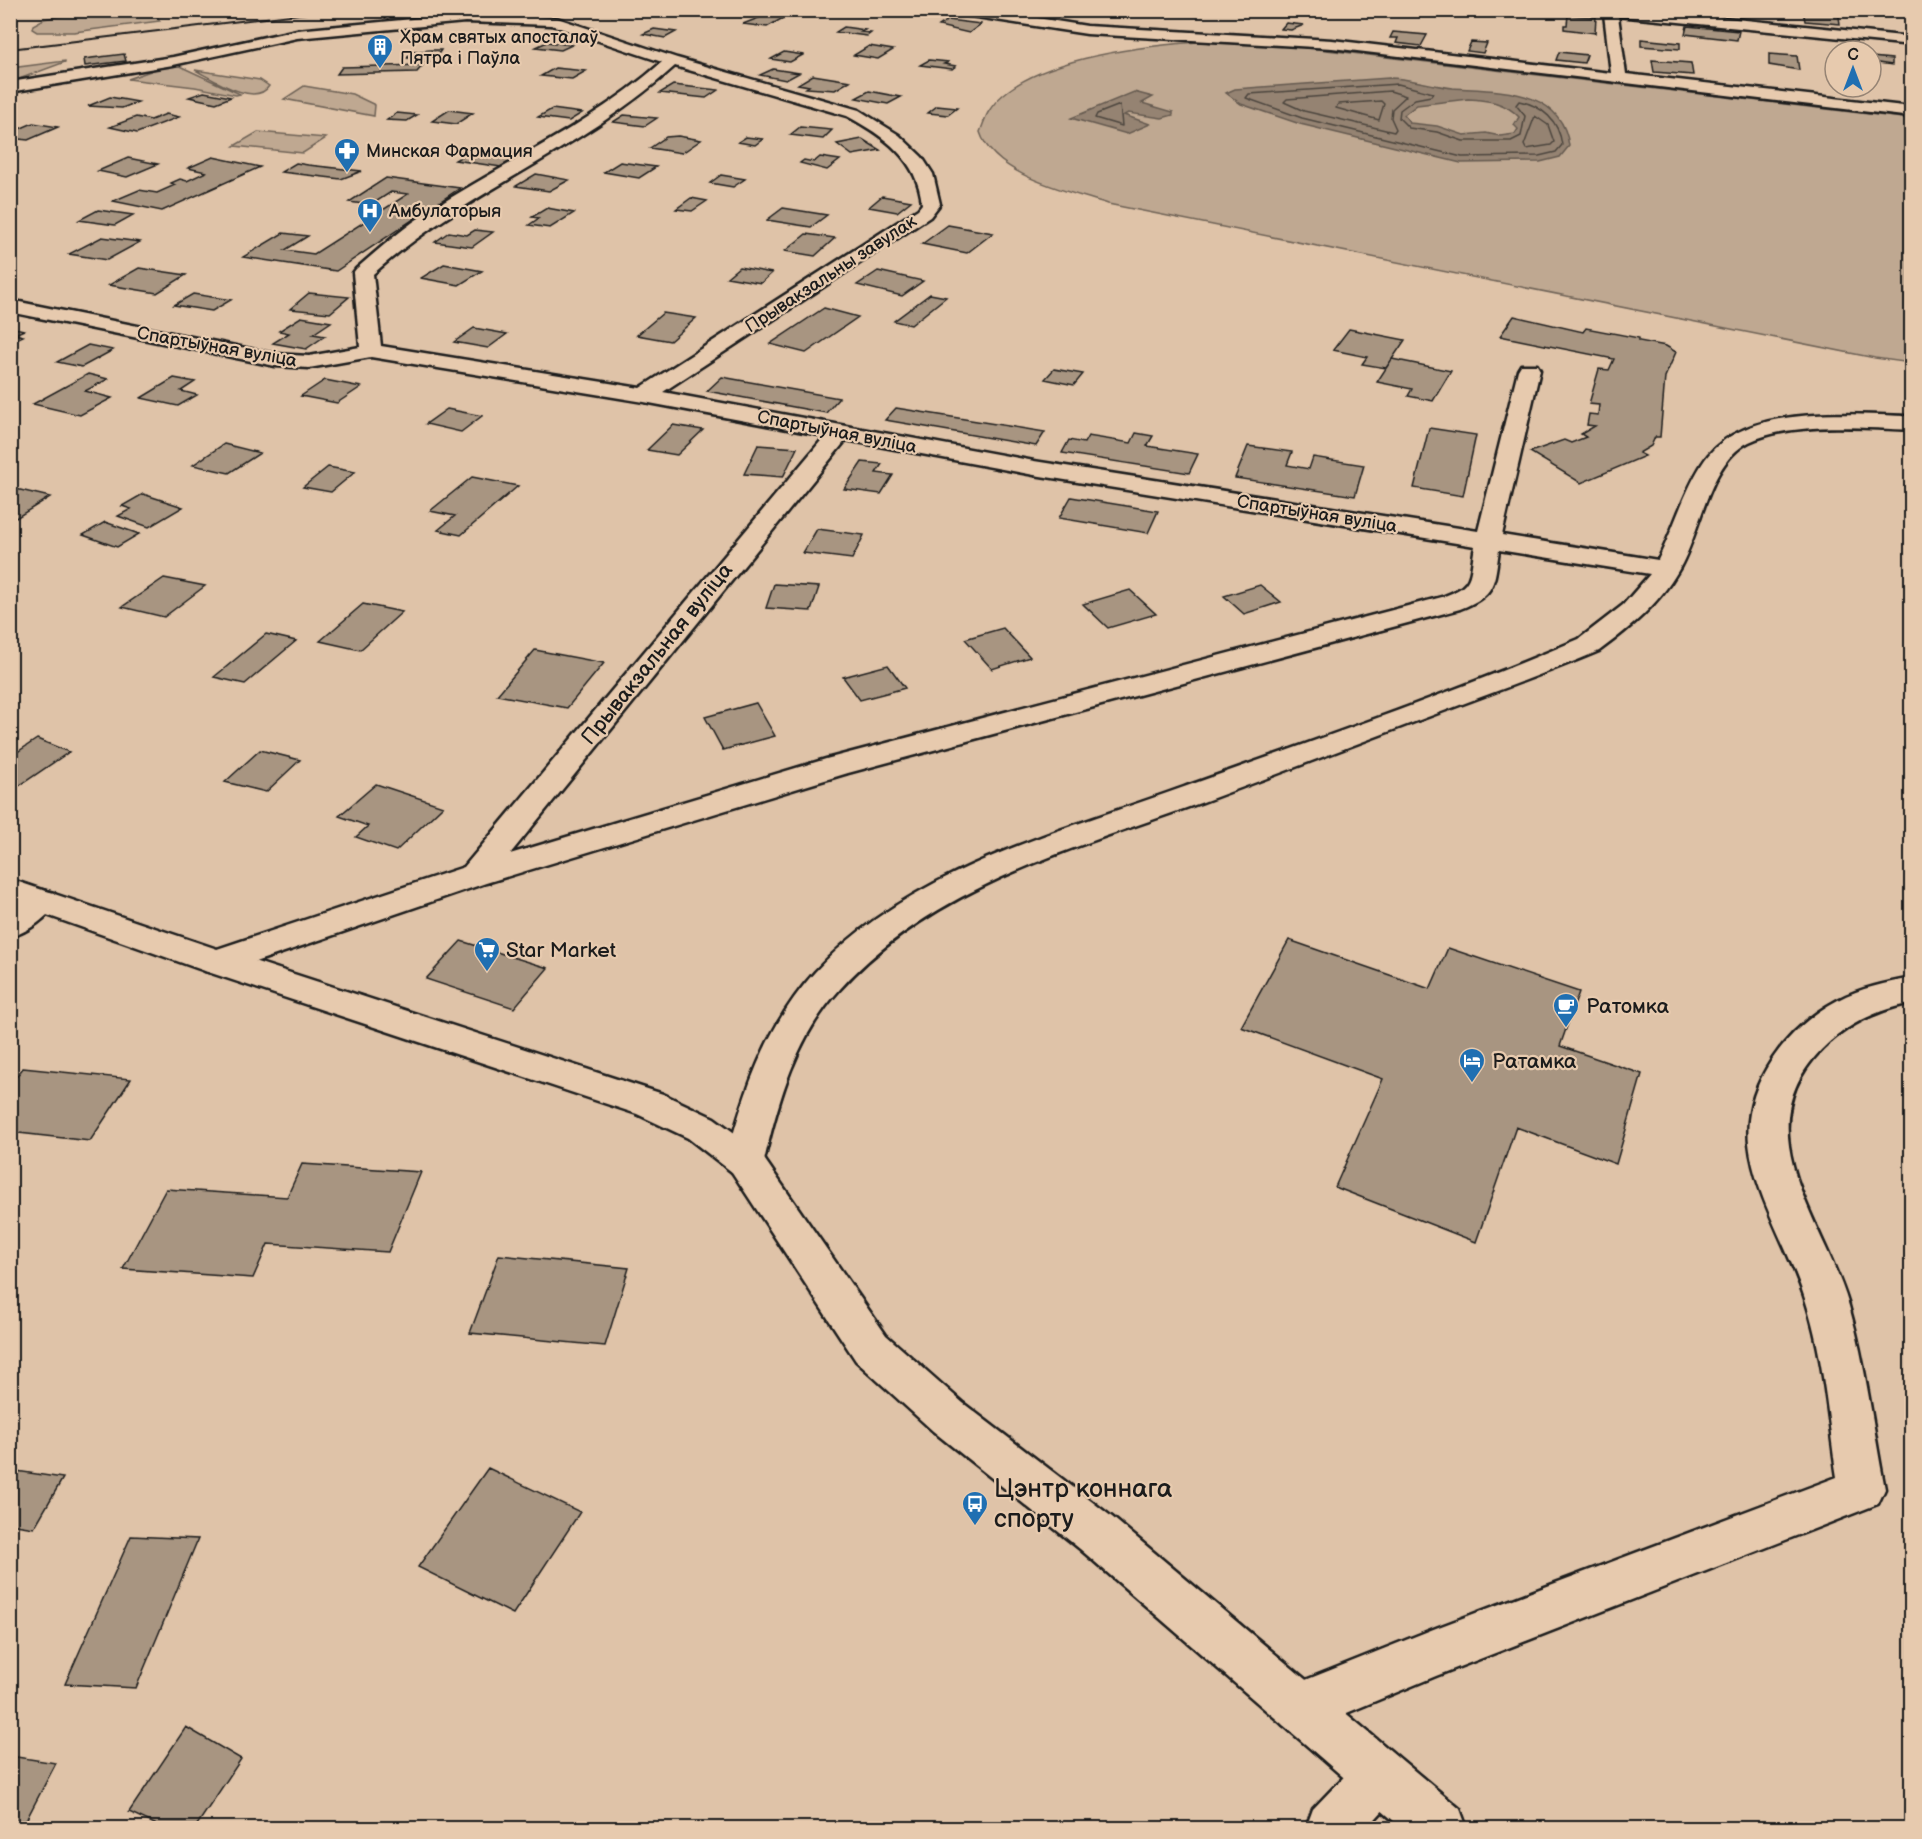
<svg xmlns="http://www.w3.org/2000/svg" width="1922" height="1839" font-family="'Balsamiq Sans',sans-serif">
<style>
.green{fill:#bfa891;stroke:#6e6256;stroke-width:1.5}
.water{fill:#958372;stroke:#655a50;stroke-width:1.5;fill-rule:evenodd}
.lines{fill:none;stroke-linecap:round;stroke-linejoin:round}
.shore{stroke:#4c453e;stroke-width:1.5}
.building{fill:#a89581;stroke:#1c1c1c;stroke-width:1.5}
.minor-casing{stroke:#1c1c1c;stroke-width:5}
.tertiary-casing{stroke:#1c1c1c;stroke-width:5}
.minor{fill:#e7caae;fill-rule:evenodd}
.tertiary{fill:#e7caae;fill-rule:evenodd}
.rail{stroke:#1c1c1c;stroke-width:2}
.labels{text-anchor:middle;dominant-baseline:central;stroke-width:4.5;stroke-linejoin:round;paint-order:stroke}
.far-poi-label{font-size:18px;fill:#1c1c1c;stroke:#e7caae;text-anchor:start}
.far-street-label{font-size:18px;fill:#1c1c1c;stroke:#e7caae}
.street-label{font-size:21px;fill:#1c1c1c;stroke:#e7caae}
.poi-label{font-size:21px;fill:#1c1c1c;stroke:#e7caae;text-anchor:start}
.near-poi-label{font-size:26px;fill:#1c1c1c;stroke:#e7caae;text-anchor:start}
</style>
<rect width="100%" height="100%" fill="#dfc3a8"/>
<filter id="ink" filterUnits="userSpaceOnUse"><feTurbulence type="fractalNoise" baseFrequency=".0167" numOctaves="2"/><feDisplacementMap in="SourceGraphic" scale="12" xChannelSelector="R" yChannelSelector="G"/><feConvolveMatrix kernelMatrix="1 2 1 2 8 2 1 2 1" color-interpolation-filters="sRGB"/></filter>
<g filter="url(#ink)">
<path class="green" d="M87 11H117L120 14 155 13 160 21 74 32H37L32 29 33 25 44 19Z
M1198 42 1284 45 1911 119V363L1875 358 1108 204C1068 191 994 176 980 132 983 125 985 117 989 111 1021 59 1142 46 1198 42Z
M65 61V62L11 82V68Z
M173 63 240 94 236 95 195 87 128 79Z
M195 70 260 80 269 86C255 108 211 78 195 70Z
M304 86 352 94 375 105 374 116 284 99Z
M258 132 326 138 303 153 234 146Z"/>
<path class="water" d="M1389 78C1410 78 1432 86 1453 88 1499 91 1562 88 1569 146L1560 157 1540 162 1461 163 1300 124 1241 104 1226 93 1235 89ZM1468 99C1488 100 1505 102 1519 117L1514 125 1518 129 1515 134 1500 136 1486 133 1464 135 1437 126 1410 123 1404 115 1417 105Z
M1134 92 1153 97 1142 103 1173 112V115L1162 118 1128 113 1124 115 1150 124 1127 134 1071 118Z"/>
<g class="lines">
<path class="shore" d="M1398 84 1433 93 1431 96 1415 99 1400 110 1399 118 1409 128 1437 132 1463 141H1511L1521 136 1525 116 1516 105 1519 101C1543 106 1559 121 1562 145L1556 152 1539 156 1462 157 1302 118 1246 98 1249 94Z
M1390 91 1406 96 1392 109 1391 118 1396 129 1394 132 1304 111 1284 102 1287 99Z
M1381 101 1384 104 1379 120 1336 108 1338 104Z
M1120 105 1122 126 1095 118 1097 114Z
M1535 116 1548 125 1554 142 1551 145 1526 149 1524 145Z"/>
</g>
<path class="building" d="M456 10H496L461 15Z
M1743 10 1744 15 1702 10Z
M1821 10H1838L1840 24 1805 21 1803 11 1821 13Z
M734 11 752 13 744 17 699 11Z
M766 15 785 17 767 27 743 24Z
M1568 15 1596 17 1595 33 1564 29V25H1567Z
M948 20 981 24 969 33 939 26Z
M1286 23 1304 25 1291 30 1281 29Z
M1687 26 1739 31 1737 40 1685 34Z
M844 27 865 30 861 32 871 33 867 36 836 32Z
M654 29 676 32 665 38 643 34Z
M1393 32 1427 35 1421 46 1396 43 1398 38H1390Z
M1641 39 1680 43V49L1641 46Z
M547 42 572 45 561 50 536 47Z
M1471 42 1487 43 1483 53 1467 51Z
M869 46 893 50 878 59 854 55Z
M431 50H441L433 62H420L422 58H407L412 52Z
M784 52 803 55 790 62 771 59Z
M1559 52 1587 55 1584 63 1556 60Z
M124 54 126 61 85 66 84 59Z
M1769 54 1797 56 1799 70 1769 65Z
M1871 57 1892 59V65L1871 62Z
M929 60 949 62 944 64 956 66 952 69 920 65Z
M1652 60 1691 63 1693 75 1654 72Z
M423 65 417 72 337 74 342 67Z
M555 68 586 71 572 79 541 76Z
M773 69 799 73 786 80 760 75Z
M813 75 850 81 835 90 806 88 809 86 798 84Z
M673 85 718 90 706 98 660 93Z
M869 91 901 97 888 104 856 98Z
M204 92 231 97 216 103 189 97Z
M110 97 138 102 122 108 88 106Z
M937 106 957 108 948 115 928 113Z
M552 109 582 113 569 121 538 117Z
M449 110 473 113 456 124 432 121Z
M397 113 417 115 407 121 387 120Z
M166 114 179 117 137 133 110 127 136 117 151 120Z
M624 115 657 118 645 126 613 122Z
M33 123 58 127 28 140 10 138V133Z
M800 127 832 130 823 139 790 135Z
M678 136 701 140 682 153 650 148 666 137Z
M746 137 763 139 755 145 738 142Z
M862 139 880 150 852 155 837 144Z
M469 152 515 159 501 167 455 160Z
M213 157 260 167 162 211 113 201 139 190 157 193 175 185 171 183 180 179 187 181 206 172 188 168Z
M820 157 840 160 827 170 800 163 804 160 814 162Z
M128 158 158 164 127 177 98 171Z
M620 162 656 167 639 178 604 172Z
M296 163 308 165 362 171 341 179 281 172Z
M536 174 569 180 549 191 516 186Z
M721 175 745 179 733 187 710 183Z
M386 178 460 188 336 271 243 257 283 233 308 236 285 250 314 254 408 194 391 192 371 205 349 202Z
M882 196 911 201 897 212 869 207Z
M691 198 707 201 692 211 676 209Z
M547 208 574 213 550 228 529 225 539 218 532 217Z
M783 208 827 215 811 227 767 220Z
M98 210 133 215 115 225 79 220Z
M948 225 993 233 967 253 922 244Z
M475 230 493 232 472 247 435 242 449 232 467 235Z
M806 234 835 238 815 256 785 251Z
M102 237 140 242 107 260 69 254Z
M444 264 482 271 459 285 421 278Z
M739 267 772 273 761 283 727 277Z
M139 268 186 275 157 293 109 285Z
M878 271 923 281 902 296 857 285Z
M309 293 349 297 330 313 290 309Z
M193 294 231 300 212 311 174 305Z
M930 294 946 297 911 325 894 321Z
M824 308 858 317 806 353 770 344Z
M663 313 696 318 670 341 637 335Z
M1514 316 1583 332 1586 328 1639 338V341L1666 346 1676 352 1665 377 1660 437H1655L1651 446 1639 453 1645 456 1581 483 1530 452 1564 440 1571 443 1586 437 1581 434 1595 426 1587 425 1589 414 1598 415 1599 405 1589 404 1599 369 1609 370 1614 359 1500 336Z
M301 317 331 322 313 334 325 336 306 349 273 343 289 333 279 331Z
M10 327 24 330 15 334 23 336 10 342Z
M474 328 507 334 488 348 454 342Z
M1349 329 1405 340 1386 368 1362 364 1367 357 1333 350Z
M88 345 113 350 82 367 57 362Z
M1392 359 1451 371 1433 401 1408 396 1412 389 1377 382Z
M1054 369 1083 374 1074 385 1045 379Z
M88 374 108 379 85 391 112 398 80 415 33 404Z
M722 377 839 398 826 413 707 391Z
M174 378 195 382 181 391 197 395 178 406 141 398Z
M325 380 361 387 337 403 301 396Z
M896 408 1045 432 1036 446 885 420Z
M447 409 482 416 461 432 426 424Z
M673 425 703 430 677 455 647 450Z
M1429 428 1476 435 1463 496 1414 488Z
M1136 433 1153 436 1147 446 1198 454 1189 473 1062 453 1069 440 1084 443 1088 436 1131 443Z
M224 444 260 453 229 473 193 465Z
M758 445 797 448 783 477 744 474Z
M1248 446 1292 452 1287 465 1309 469 1313 457 1364 465 1355 496 1235 478Z
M862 462 882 464 876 473 893 475 881 494 844 489Z
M328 467 355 472 331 492 303 487Z
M472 477 518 486 461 535 438 530 455 516 430 511Z
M16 489 50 497 16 518 10 516V492Z
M143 494 183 507 149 527 118 516 131 509 122 506Z
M1071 497 1158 511 1148 533 1059 518Z
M105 522 139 534 117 547 83 535Z
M817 529 864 535 852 559 803 553Z
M164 578 205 586 164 617 122 607Z
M774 584 819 587 811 611 766 608Z
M1260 585 1281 602 1244 614 1224 596Z
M1130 590 1156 614 1108 628 1083 604Z
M363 604 402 612 360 650 320 641Z
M1003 628 1030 657 992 669 965 639Z
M266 634 296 641 245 684 214 677Z
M535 650 604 663 567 708 497 695Z
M888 665 905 688 860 700 843 677Z
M756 703 775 736 723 750 705 717Z
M37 739 69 752 10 792V757Z
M260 750 300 760 266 792 225 782Z
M376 784 443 806 396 851 356 837 368 826 339 816Z
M1289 940 1430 989 1448 948 1579 992 1560 1046 1642 1074 1616 1164 1516 1127 1476 1242 1335 1187 1383 1079 1241 1027Z
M461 941 548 968 514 1008 426 979Z
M23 1068 131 1079 90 1141 10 1132V1085Z
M302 1164 421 1172 388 1252 268 1244 253 1278 123 1269 166 1189 287 1197Z
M499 1255 629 1268 605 1346 470 1333Z
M488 1468 580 1512 513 1614 418 1567Z
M10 1470 63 1478 34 1528 10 1524Z
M131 1536 198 1539 136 1688 65 1684Z
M186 1727 241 1759 195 1828H163L129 1812Z
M10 1756 56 1763 22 1828H10Z"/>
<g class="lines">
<defs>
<path id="minor" d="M951 10H987L1087 26 1332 40 1611 73 1604 14 1596 10H1648L1912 37V45L1618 16 1626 74 1912 107V117L1332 48 1087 34 957 14Z
M486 12 492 15 557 18 677 58 859 110 899 135 922 157 933 174 940 204 930 217 663 392 1034 461 1478 531 1518 370 1521 365H1537L1540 370 1502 535 1658 560C1674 528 1683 494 1702 464 1740 402 1848 415 1912 416V430C1864 428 1793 421 1749 442 1707 463 1701 534 1678 571 1659 604 1629 629 1599 651 1542 675 1483 696 1425 718 1351 746 1278 774 1203 802 1077 848 934 885 840 989 796 1037 779 1098 764 1161L758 1172 745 1176 732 1172 726 1161C744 1092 766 1026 815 972 910 869 1057 833 1184 787 1316 740 1450 694 1579 639L1623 605 1650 574 1499 550C1494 584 1496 595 1460 609L848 773 486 883 229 971 217 974 205 971 200 962 205 953 464 867 825 436 644 402 371 357 309 368 275 366 10 312V300L275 354 309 356 360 347 353 273 356 269C380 248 404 227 431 210 509 160 592 124 662 62L551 25 465 22 297 38 173 65 10 92V82L173 57 297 30ZM675 66 847 116C884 136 918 159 922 204L918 209 640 388 381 346 373 274C465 191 583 150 675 66ZM846 440 1034 475 1475 546C1469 578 1475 585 1442 597L826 759 510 854Z
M42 890 54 893 58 901C49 917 28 932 10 937V908L30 893Z
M1912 978V1003C1876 1010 1847 1024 1821 1050 1742 1131 1825 1222 1849 1306 1866 1366 1873 1428 1885 1489L1878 1504 1436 1676 1301 1732 1283 1725 1276 1707 1283 1689 1436 1628 1837 1477C1828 1419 1824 1358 1806 1302 1790 1249 1755 1198 1749 1143 1743 1084 1787 1027 1838 1000 1860 988 1886 983 1912 978Z
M1380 1750 1398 1758 1406 1776 1398 1794 1367 1828H1306L1313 1809 1362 1758Z"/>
<path id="tertiary" d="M10 879 229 953 663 1094 714 1118 758 1150 886 1335 963 1403 1112 1517 1460 1809 1467 1828H1402L1080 1549 933 1431 856 1361 732 1172 688 1138 637 1114 205 971 10 902Z"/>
</defs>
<use href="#minor" class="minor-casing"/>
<use href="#tertiary" class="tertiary-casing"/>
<use href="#minor" class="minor"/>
<use href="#tertiary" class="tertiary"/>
<path class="rail" d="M10 49 332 10"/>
</g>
</g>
<defs>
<symbol id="building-pin" viewBox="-11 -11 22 30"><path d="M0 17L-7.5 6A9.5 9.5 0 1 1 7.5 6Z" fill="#1f6fb2" stroke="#e7caae"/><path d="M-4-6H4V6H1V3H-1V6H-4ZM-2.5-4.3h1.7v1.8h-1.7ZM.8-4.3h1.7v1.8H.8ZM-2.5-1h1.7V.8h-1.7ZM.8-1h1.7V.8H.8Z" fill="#fff"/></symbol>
<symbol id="pharmacy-pin" viewBox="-11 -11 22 30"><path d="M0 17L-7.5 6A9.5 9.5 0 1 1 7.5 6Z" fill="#1f6fb2" stroke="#e7caae"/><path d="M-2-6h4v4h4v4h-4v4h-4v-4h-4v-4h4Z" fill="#fff"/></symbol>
<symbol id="hospital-pin" viewBox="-11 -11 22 30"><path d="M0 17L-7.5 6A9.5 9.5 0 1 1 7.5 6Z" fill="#1f6fb2" stroke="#e7caae"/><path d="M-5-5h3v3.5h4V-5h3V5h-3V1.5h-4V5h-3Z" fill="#fff"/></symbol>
<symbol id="supermarket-pin" viewBox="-11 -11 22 30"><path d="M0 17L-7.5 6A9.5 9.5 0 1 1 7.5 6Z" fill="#1f6fb2" stroke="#e7caae"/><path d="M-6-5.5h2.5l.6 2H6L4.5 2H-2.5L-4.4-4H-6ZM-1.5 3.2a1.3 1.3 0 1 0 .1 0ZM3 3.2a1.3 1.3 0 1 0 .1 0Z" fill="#fff"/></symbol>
<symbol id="cafe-pin" viewBox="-11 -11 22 30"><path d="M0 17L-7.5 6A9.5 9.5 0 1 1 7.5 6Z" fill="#1f6fb2" stroke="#e7caae"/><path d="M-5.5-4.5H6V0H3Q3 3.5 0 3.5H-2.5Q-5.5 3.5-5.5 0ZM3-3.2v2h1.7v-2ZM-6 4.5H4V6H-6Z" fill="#fff"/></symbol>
<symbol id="hotel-pin" viewBox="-11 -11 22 30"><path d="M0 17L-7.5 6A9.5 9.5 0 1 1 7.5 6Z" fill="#1f6fb2" stroke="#e7caae"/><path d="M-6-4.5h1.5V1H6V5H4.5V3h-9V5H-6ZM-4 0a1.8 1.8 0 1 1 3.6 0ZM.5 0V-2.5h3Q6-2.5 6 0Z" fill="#fff"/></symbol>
<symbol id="bus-pin" viewBox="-11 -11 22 30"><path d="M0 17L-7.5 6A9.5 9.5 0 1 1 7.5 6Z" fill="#1f6fb2" stroke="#e7caae"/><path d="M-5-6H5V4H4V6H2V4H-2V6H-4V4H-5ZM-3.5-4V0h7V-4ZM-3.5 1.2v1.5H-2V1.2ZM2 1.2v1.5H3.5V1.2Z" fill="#fff"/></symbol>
</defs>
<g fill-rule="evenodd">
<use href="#building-pin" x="365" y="32" width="30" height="40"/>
<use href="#pharmacy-pin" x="332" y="136" width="30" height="40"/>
<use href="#hospital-pin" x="355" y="196" width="30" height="40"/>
<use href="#supermarket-pin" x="472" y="935" width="30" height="40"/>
<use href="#cafe-pin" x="1551" y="991" width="30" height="40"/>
<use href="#hotel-pin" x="1457" y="1046" width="30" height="40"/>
<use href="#bus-pin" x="960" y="1489" width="30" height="40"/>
</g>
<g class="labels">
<g class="far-poi-label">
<text x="400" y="37">Храм святых апосталаў<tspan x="400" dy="21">Пятра і Паўла</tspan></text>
<text x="366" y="151">Минская Фармация</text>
<text x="389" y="211">Амбулаторыя</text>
</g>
<g class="far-street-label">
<text transform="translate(831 274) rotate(-33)">Прывакзальны завулак</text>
<text transform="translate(217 347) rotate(10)">Спартыўная вуліца</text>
<text transform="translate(837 432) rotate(11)">Спартыўная вуліца</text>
<text transform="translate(1317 514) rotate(9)">Спартыўная вуліца</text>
</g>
<g class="street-label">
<text transform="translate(657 654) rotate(-51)">Прывакзальная вуліца</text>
</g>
<g class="poi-label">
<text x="506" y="950">Star Market</text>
<text x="1586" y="1006">Ратомка</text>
<text x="1492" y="1061">Ратамка</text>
</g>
<g class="near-poi-label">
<text x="994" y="1489">Цэнтр коннага<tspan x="994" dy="30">спорту</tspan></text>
</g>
</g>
<rect width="1922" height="1839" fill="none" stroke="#e7caae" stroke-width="36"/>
<rect x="18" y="18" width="1886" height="1803" fill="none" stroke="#1c1c1c" stroke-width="2" filter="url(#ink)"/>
<g transform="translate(1853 69)"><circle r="28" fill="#e7caae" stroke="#968474" stroke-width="1.5"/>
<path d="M0-4.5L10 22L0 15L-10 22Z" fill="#1f6fb2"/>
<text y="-9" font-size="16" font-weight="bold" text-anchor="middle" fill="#1c1c1c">С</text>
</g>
</svg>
